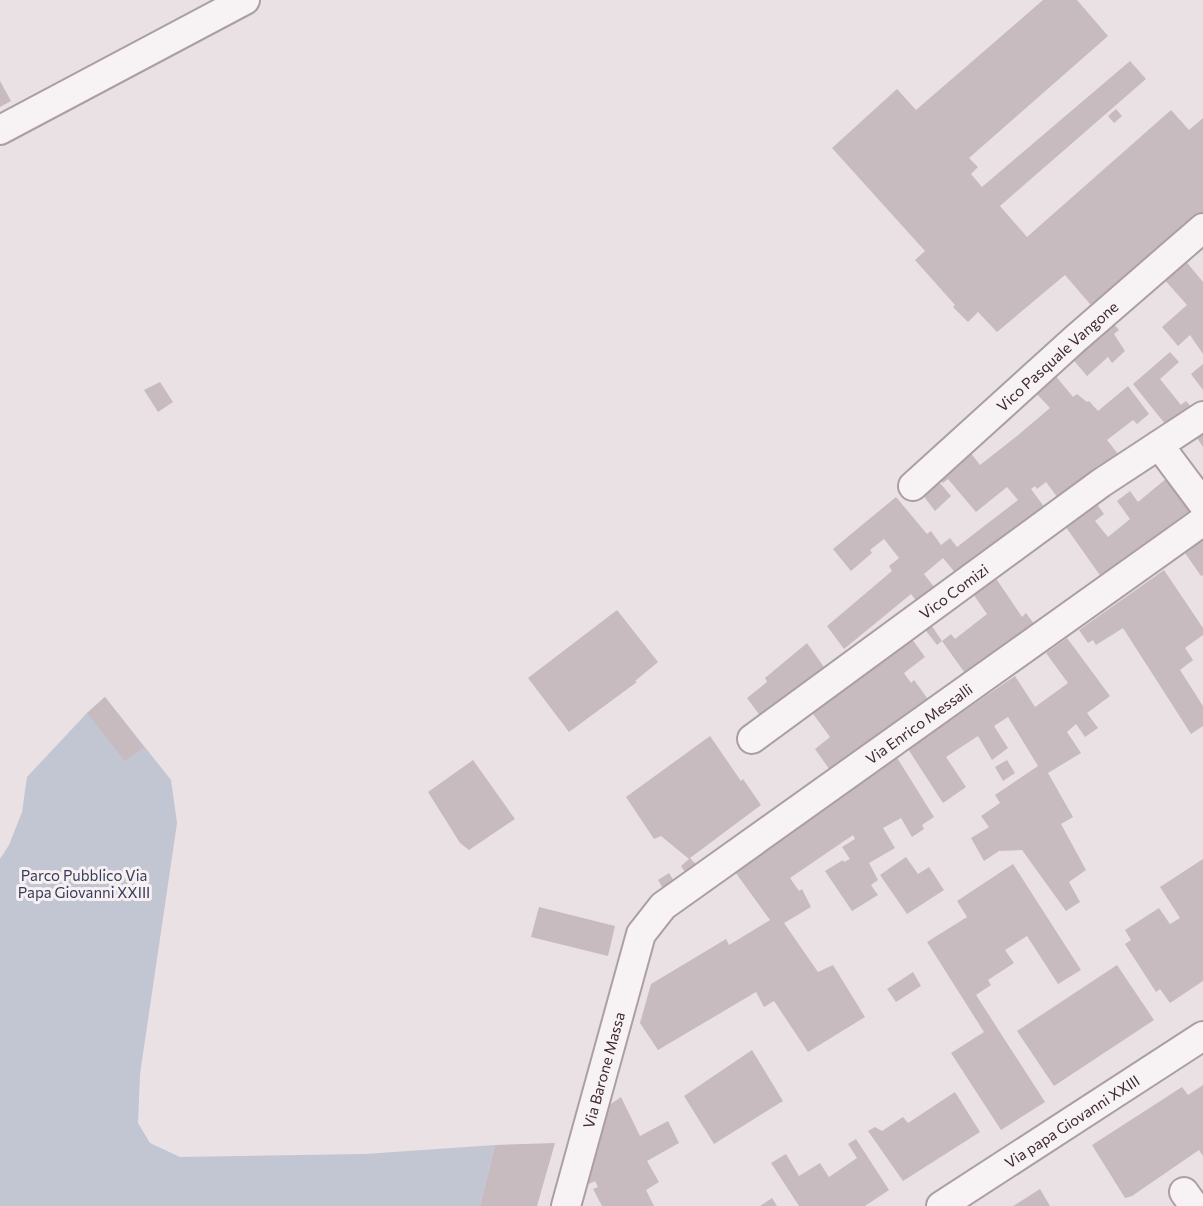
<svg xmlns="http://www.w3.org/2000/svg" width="1203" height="1206" font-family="Commissioner,sans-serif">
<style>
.green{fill:#c2c5d2}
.building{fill:#c8bbbf}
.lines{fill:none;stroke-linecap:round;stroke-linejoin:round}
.minor-casing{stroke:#ac9fa3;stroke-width:32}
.minor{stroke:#f7f3f4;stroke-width:28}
.labels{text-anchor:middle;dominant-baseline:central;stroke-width:6;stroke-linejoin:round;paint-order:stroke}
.street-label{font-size:15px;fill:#402a30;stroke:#f6f0f2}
.park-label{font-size:15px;fill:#383c5b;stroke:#f6f0f2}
</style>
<rect width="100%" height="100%" fill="#e9e1e3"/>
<path class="green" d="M105 697 171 780 177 823 140 1074 138 1123 150 1143 180 1157 365 1154 495 1145 480 1206H0V859L9 845 22 812 27 777 87 713Z"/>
<path class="building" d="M1043 0H1077L1108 36 969 158 978 167 971 174 982 187 1130 61 1146 79 1000 206 1027 237 1171 110 1189 130 1203 118V218L1096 311 1065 275 997 332 978 312 968 322 953 307 955 305 915 260 925 251 832 148 897 89 916 110Z
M0 81 11 101 0 107Z
M1116 109 1122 116 1114 123 1108 116Z
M1184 259 1203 282V354L1190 335 1178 346 1162 327 1187 305 1163 278Z
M1110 320 1119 330 1114 334 1125 351 1112 363 1108 357 1087 376 1070 356Z
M1170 352 1179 362 1160 379 1181 405 1186 401 1195 411 1170 430 1133 384Z
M1203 364V390L1191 374Z
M1054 374 1073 397 1077 394 1087 402 1089 401 1098 411 1128 386 1149 414 1137 424 1133 420 1107 440 1122 459 1063 505 1046 482 1037 489 1035 486 1031 489 1045 508 962 581 943 558 924 574 942 597 924 611 911 594 844 649 827 626 892 571 889 566 899 558 884 539 870 550 872 553 851 571 833 549 896 497 927 534 931 531 941 545 950 538 957 547 1018 500 1007 487 976 512 948 479 943 483 936 475 967 448 980 465 1017 436 1050 408 1034 391Z
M160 382 173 402 158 412 144 390Z
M1203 425V447L1193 432Z
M934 476 951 496 935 511 919 490Z
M1167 478 1195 514 1104 581 1063 523 1094 500 1104 514 1095 521 1108 537 1130 519 1117 501 1130 491 1138 502Z
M1203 540V575L1201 576 1185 553Z
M1164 570 1203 628V635L1185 648 1193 660 1180 670 1203 706V726L1191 734 1123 628 1096 645 1093 640 1088 643 1079 630Z
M993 574 1022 617 1026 613 1037 628 967 676 942 641 937 645 923 627 929 622 942 641 951 634 955 639 987 614 971 591Z
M617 610 658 662 635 681 637 682 569 732 528 678Z
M909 635 925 657 904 673 911 683 914 680 930 702 832 773 815 749 830 737 811 711Z
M1067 638 1110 696 1087 713 1098 728 1085 737 1076 724 1067 732 1081 753 1048 773 1073 817 1061 824 1086 870 1069 882 1080 902 1066 911 1022 850 999 851 984 861 971 838 989 827 981 816 1000 803 995 795 1038 766 1008 717 994 726 1008 748 992 760 978 736 946 757 966 787 943 803 908 749 1015 676 1035 707 1068 683 1046 653Z
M807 643 831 677 764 721 747 698 767 682 765 678Z
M105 697 144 747 125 761 87 713Z
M710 736 741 781 743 779 761 805 690 858 698 866 687 875 681 866 689 859 661 836 654 839 626 797Z
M896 756 934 817 922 825 924 829 912 837 901 818 883 828 895 848 869 863 878 880 871 885 878 895 852 911 825 871 843 860 844 862 850 859 842 847 855 839 853 835 790 878 799 891 802 889 811 907 784 923 818 972 833 965 865 1017 808 1052 774 1001 764 1007 756 992 658 1050 640 1023 651 984 726 939 729 945 770 920 733 869Z
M473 760 515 819 469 850 460 843 428 792Z
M1007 760 1015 773 1003 781 995 767Z
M906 857 918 874 929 867 944 890 907 914 880 875Z
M1203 859V981L1170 1003 1160 989 1156 992 1125 944 1131 940 1125 930 1159 908 1170 924 1180 918 1160 887Z
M1013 864 1081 970 1058 984 1027 936 1005 950 1014 963 988 980 991 985 976 995 1045 1102 1001 1130 951 1053 984 1032 927 942 967 917 957 901Z
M669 873 675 883 664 890 658 880Z
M539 907 615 926 608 956 531 937Z
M1117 965 1154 1020 1054 1086 1017 1031Z
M913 972 921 986 896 1002 887 989Z
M752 1050 783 1101 714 1144 684 1096Z
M1203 1085V1156L1199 1150 1132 1196 1125 1198 1092 1145 1182 1087 1188 1095Z
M955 1092 980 1132 903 1181 868 1131 875 1127 882 1131 903 1117 908 1123Z
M621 1097 640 1136 668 1121 679 1143 647 1161 659 1182 646 1190 654 1206H602L593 1189 598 1187 595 1181 589 1184 587 1182 594 1152 597 1153 605 1108Z
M856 1139 889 1190 865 1206H799L771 1163 786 1154 799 1176 820 1163 829 1177 857 1158 848 1144Z
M555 1143 537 1206H480L495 1145Z
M1040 1189 1050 1206H1013L1029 1196Z
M772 1198 777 1206H760Z"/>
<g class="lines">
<defs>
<g id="minor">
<path d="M0 130 245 0"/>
<path d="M1159 445 1203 504"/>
<path id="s1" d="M913 486 1074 340 1203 228"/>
<path id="s2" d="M752 739 1101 483 1203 416"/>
<path d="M1184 1192 1194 1206"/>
<path id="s3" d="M566 1206 641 934 663 906 1203 521"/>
<path id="s4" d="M941 1206 1203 1036"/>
</g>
</defs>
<use href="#minor" class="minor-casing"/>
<use href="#minor" class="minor"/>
</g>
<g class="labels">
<g class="street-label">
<text stroke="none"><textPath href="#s1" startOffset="194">Vico Pasquale Vangone</textPath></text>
<text stroke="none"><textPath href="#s2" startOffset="250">Vico Comizi</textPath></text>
<text stroke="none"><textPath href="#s3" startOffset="632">Via Enrico Messalli</textPath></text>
<text stroke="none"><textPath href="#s3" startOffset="141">Via Barone Massa</textPath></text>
<text stroke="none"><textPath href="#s4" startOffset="156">Via papa Giovanni XXIII</textPath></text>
</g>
<g class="park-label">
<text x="84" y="875">Parco Pubblico Via<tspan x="84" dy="17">Papa Giovanni XXIII</tspan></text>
</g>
</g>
</svg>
